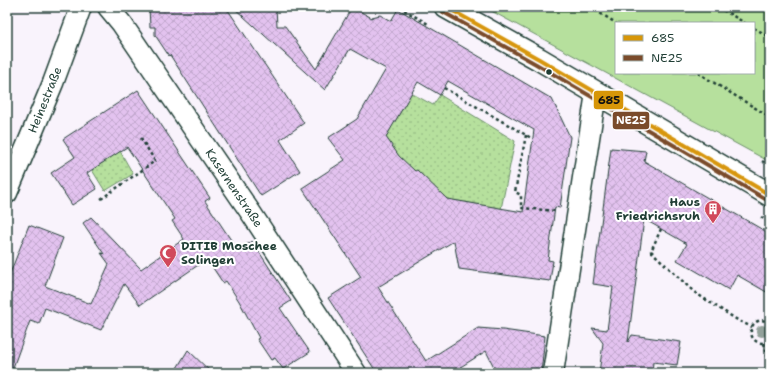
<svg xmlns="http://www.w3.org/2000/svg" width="777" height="380" font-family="'Shantell Sans',sans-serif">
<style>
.grass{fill:#b6e09d;stroke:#6a8e68;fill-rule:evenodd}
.park{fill:url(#park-dots);stroke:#6a8e68}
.building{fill:url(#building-cross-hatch);stroke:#1f3d34;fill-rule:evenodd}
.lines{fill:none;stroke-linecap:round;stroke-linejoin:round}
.street-casing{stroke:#1f3d34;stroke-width:23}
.secondary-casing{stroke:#1f3d34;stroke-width:25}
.path{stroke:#1f3d34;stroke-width:2.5;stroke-dasharray:3 3;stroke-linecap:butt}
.street{stroke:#fff;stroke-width:20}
.secondary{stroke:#fff;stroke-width:22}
.bus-1-casing{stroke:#fff;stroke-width:7}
.bus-2-casing{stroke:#fff;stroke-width:7}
.bus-1{stroke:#d79608;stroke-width:4}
.bus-2{stroke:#7a4b2a;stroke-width:4}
.tree{fill:#92a19a}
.bus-dot{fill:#1f3d34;stroke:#fff;stroke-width:1.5}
.labels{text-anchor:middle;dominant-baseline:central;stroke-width:4;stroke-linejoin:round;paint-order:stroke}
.street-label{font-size:12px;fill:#1f3d34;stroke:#fff}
.poi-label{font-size:12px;font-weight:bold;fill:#1f3d34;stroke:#fff;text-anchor:end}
.line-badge{stroke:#fff;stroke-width:1.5}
.badge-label{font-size:11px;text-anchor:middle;font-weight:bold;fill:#fff}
.pale-badge-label{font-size:11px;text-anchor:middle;font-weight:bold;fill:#111}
</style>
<defs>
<pattern id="park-dots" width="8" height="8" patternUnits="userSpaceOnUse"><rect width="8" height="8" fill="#b6e09d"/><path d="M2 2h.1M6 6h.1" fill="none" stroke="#9cc188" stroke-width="1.8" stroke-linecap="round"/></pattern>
<pattern id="building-cross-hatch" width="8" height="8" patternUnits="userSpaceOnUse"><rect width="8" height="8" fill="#e3c2ef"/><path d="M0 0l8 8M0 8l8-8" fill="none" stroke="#c2a8ce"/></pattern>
</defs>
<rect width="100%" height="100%" fill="#f9f3fc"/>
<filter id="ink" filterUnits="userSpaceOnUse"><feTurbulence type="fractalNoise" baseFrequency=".025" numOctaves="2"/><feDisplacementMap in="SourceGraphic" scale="8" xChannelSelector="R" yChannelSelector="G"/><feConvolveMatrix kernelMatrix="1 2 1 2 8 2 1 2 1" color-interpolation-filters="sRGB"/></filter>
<g filter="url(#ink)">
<path class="grass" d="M484 7H770V162ZM616 23H754V73H616Z"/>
<path class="park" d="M411 93 433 105 440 95 515 141 501 209 447 199 411 173 399 156 383 141Z
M120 151 133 174 105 191 92 170Z"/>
<path class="building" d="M149 7H226L304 123 280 140 300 171 261 196 170 55 169 56 155 35V27H150Z
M233 7H276L277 26H285L316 69 352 7 372 18V17L380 15 391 21 398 9 552 99 570 137 560 208 555 207 548 260 553 261 550 281 459 269 454 241 378 287 426 361 478 328 503 330 545 336 541 373H497L486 351 451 373H377L328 298 361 277 302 188 345 160 328 138 357 119 386 69 350 49 325 90ZM448 81 534 130 523 212 447 199 417 170 415 171 399 156 386 137 418 82 440 95Z
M138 90 210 198 205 201 235 246 236 245 239 249 252 241 291 301 280 308 310 352 283 369 275 358 271 360 257 339 259 338 239 301 226 281 223 283 207 259 140 305 124 284 101 330 45 308 39 324 30 321 11 373H7V281L29 225 63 238 45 286 91 304 109 264 101 253 104 254 83 223 91 217 141 269 184 239 172 221 175 219 127 147 87 173 97 189 72 205 51 173 75 157 63 139Z
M611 148 646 151 644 161 770 234V294L737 275 729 290 677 260 687 244 644 219 628 342 632 335 681 342 677 365 653 362 652 373H599L603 343 592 328 607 330 613 287 593 284Z
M188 350 212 373H174Z"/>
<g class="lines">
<defs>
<path id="street" d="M108 7 122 24 251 213 356 373
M7 193 53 83 81 7
M553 373 592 119 596 93"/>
<path id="secondary" d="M446 7 539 59 770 195"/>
</defs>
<use href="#street" class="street-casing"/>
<use href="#secondary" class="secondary-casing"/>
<path class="path" d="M399 7 428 24
M590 7 616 23
M718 7 745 23
M754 28 770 37
M698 73 770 117
M444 88 533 139
M526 135 515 192 521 195V208L556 211
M762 161 770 166
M101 199 155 161 141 138
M761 217 770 223
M661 229 651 251 694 292 739 321 752 327
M770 324C766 321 763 319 758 321 743 328 754 351 770 340
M764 343 768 359"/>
<use href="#street" class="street"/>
<use href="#secondary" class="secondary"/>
<defs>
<path id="bus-1" d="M446 7 539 59 770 195"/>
<path id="bus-2" d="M443 12 536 64 767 200"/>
</defs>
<use href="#bus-1" class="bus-1-casing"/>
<use href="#bus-2" class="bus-2-casing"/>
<use href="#bus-1" class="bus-1"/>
<use href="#bus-2" class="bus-2"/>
</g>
<circle class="tree" cx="762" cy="331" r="6"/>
</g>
<defs>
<symbol id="building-pin" viewBox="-11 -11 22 30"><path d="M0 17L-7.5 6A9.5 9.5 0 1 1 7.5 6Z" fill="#d1495b" stroke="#fff"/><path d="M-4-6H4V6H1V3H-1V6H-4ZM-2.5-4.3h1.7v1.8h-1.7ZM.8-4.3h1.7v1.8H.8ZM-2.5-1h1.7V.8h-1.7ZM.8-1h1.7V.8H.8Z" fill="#fff"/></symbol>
<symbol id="mosque-pin" viewBox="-11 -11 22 30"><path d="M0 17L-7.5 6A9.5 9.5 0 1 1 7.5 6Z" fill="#d1495b" stroke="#fff"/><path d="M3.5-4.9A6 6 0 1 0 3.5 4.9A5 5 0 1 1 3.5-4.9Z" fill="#fff"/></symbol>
</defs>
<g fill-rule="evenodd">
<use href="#building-pin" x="703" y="199" width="20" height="27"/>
<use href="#mosque-pin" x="158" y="243" width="20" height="27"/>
</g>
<circle class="bus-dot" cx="549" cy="72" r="3.5"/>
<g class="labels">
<g class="street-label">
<text transform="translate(45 100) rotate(-68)">Heinestraße</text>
<text transform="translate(234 188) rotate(56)">Kasernenstraße</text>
</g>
<g class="poi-label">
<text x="700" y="202">Haus<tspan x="700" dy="14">Friedrichsruh</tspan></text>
<text x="181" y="246" text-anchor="start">DITIB Moschee<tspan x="181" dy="14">Solingen</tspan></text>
</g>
</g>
<g class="line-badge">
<rect x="593" y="90" width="31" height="20" rx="4" fill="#d79608"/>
<rect x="612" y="111" width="38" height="19" rx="4" fill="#7a4b2a"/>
</g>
<g class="badge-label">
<text x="631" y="124">NE25</text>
</g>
<g class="pale-badge-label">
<text x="609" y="104">685</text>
</g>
<rect width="777" height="380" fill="none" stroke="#fff" stroke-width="24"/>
<rect x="12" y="12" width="753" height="356" fill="none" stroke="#1f3d34" stroke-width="1.5" filter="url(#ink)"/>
<rect x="615" y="22" width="140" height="52" fill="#ffffff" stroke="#a5b1ae"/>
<rect x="623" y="35" width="20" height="6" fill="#d79608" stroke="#a5b1ae"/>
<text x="651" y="42" font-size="12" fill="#1f3d34">685</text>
<rect x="623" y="55" width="20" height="6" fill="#7a4b2a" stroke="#a5b1ae"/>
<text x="651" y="62" font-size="12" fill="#1f3d34">NE25</text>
</svg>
